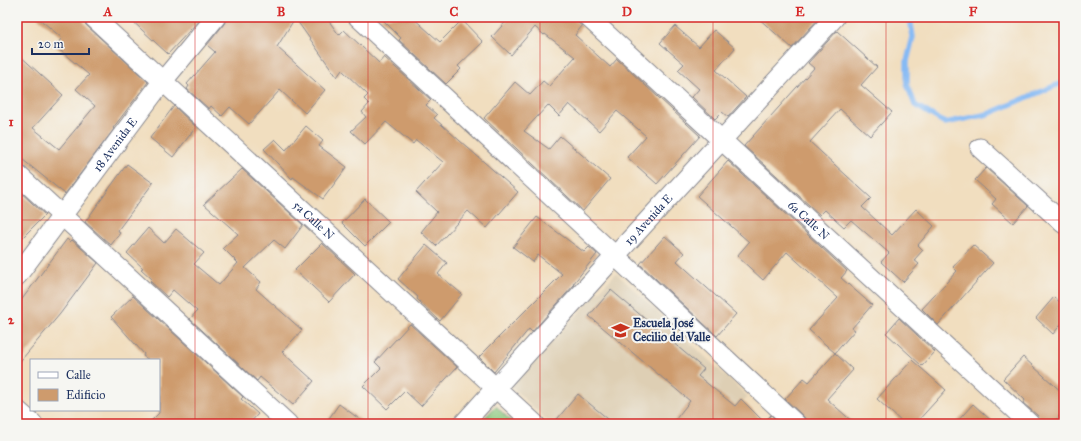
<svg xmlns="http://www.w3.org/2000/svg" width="1081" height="441" font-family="'IM FELL Great Primer',serif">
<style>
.built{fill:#decfb4}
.green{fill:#8cc87e;stroke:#547c6e}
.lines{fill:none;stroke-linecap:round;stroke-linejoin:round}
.stream{stroke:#86baf4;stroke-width:5.5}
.building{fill:#ce9b6d}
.minor-casing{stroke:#86868e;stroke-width:21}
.minor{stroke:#fff;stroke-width:19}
.grid{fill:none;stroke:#d62828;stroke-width:1;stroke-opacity:0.55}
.labels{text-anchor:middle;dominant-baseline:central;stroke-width:4;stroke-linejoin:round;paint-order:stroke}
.street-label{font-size:12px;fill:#1b2f5e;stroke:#f6f6f2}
.poi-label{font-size:12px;font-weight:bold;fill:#1b2f5e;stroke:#f6f6f2;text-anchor:start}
.neatline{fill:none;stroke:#d62828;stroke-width:1.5}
.grid-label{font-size:13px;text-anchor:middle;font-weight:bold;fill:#d62828}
</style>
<rect width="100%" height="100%" fill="#f6f6f2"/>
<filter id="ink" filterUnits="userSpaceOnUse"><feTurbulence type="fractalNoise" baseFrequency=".025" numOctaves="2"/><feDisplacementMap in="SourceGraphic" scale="8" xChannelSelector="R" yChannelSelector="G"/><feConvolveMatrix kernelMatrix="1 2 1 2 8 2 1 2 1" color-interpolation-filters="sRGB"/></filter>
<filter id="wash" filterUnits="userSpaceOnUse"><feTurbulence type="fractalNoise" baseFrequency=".012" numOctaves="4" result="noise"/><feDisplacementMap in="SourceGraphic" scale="16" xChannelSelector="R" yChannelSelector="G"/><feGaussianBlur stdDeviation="0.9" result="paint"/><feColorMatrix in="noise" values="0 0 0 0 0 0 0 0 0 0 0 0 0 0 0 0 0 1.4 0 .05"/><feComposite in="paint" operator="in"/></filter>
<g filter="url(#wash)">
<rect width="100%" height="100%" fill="#f1debf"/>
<path class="built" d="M616 273 748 397 722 424H551L511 386Z"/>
<path class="green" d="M496 406 514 424H479Z"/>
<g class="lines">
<path class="stream" d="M910 17 913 37 907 61V84L915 105 945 123 988 114 1064 82"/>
</g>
<g id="blocks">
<path class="building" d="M37 17H81L86 25 148 82 113 128 114 129 65 194 17 155V53L63 95 33 128 59 149 95 106 76 89 89 75 55 46 62 38Z
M128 17H202L168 54Z
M227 17H326L339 35 344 30 379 63 384 57 431 100 426 105 437 115 434 118 518 192 487 228 468 211 436 246 421 232 437 212 416 192 443 162 416 140 413 144 386 122 365 144 351 131 366 117 362 112 369 104 364 99 368 95 342 70 337 77 295 18 277 47 325 90 305 113 280 90 249 124 230 107 222 116 211 106 209 109 187 89 189 86 187 84 215 52 207 45 224 24Z
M380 17H412L440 42 462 20 483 42 458 66 461 69 446 84 399 40 401 38Z
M510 17H570L582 26 575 35 610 67 617 59 700 136 657 184 627 157 646 136 617 111 599 131 569 104 559 116 548 105 524 131 549 149 560 136 610 179 583 211 484 118 515 82 530 95 543 81 549 86 575 57 545 34 544 35 535 27 511 55 492 37Z
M757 17H820L792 48Z
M675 26 699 47 714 30 735 48 716 70 746 97 728 117 722 112 715 119 692 97 699 89 678 70 684 64 660 43Z
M837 31 877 67 861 85 892 112 870 136 840 109 810 142 871 198 862 207 892 235 916 209 934 226 918 245 923 250 914 260 919 264 903 282 881 262 889 253 851 220 844 227 825 210 820 215 744 146 814 68 808 63Z
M174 106 196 127 173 157 150 138Z
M306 126 323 141 319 146 347 167 323 199 293 177 292 179 264 149 275 139 286 150Z
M728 161 847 271 841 278 872 305 852 328 855 330 835 353 809 330 838 298 787 252 763 280 737 256 749 242 697 196Z
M127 164 153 183 118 230 120 233 111 245 85 222Z
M986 168 1028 206 1013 223 992 204 996 199 975 180Z
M242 169 303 225 285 249 274 240 245 268 261 282 256 289 302 330 282 352 314 381 293 405 260 377 257 381 190 319 197 311 173 290 167 297 150 281 152 279 141 269 143 268 127 253 148 228 164 243 176 229 204 253 194 264 219 285 238 263 223 248 238 234 204 204Z
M17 189 45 215 17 243Z
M365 199 389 222 365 246 342 223Z
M537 217 584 252 589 247 597 254 573 284 574 285 532 332 529 329 494 372 479 357 562 274 538 255 533 262 513 247Z
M665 236 684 253 677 261 736 314 717 336 640 264Z
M67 239 70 242 72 240 98 263 60 314 17 365V306Z
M322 243 355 274 329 302 295 270Z
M426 245 447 263 438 274 462 294 440 321 417 299 418 297 398 279Z
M973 245 993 263 938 325 922 309 957 271 953 267Z
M611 290 704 369 698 376 735 406 741 399 764 422 771 415 780 424H672L690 401 589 316Z
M133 296 243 397 241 399 258 414 249 424H148L159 413V360H149L143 356 144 354 111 317Z
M1054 297 1064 306V321L1053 334 1036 318Z
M899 318 935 352 922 366 886 333Z
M410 324 457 367 421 406 405 391 387 409 363 386 381 368 375 362Z
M835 353 853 370 827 399 855 424H807L806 420 803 416 785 399 804 378 809 382Z
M1023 357 1064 394V411L1052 424H1041L1038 416 1023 403 1025 400 1003 379Z
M912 360 946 390 915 424H904L877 399Z
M578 394 614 424H553Z
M339 404 366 424H325Z
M973 404 995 424H955Z"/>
</g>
</g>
<g filter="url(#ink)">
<use href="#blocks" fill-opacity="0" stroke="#86868e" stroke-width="1"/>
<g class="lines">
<defs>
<g id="minor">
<path id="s1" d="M93 17 535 424"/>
<path d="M358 17 796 424"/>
<path id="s2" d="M588 17 1030 424"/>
<path d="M980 148 1064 224"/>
<path d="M17 174 288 424"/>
<path id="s3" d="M17 276 162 82 216 17"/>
<path d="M17 410 33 424"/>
<path id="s4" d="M463 424 615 256 835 17"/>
</g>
</defs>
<use href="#minor" class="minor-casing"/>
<use href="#minor" class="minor"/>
</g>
</g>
<path class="grid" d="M195 17V424M368 17V424M540 17V424M713 17V424M886 17V424M17 220H1064"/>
<defs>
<symbol id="school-bare" viewBox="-9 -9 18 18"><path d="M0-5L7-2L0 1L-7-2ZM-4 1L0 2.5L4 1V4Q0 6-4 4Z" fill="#c8321e" stroke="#f6f6f2" stroke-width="2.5" paint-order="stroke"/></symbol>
</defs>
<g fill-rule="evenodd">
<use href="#school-bare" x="608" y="318" width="25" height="25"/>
</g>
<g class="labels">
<g class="street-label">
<text stroke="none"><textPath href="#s3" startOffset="164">18 Avenida E</textPath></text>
<text stroke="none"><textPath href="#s4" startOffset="276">19 Avenida E</textPath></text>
<text stroke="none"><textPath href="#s2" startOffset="300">6a Calle N</textPath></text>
<text stroke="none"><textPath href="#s1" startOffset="300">5a Calle N</textPath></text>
</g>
<g class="poi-label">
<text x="633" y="323">Escuela José<tspan x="633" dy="14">Cecilio del Valle</tspan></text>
</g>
</g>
<rect width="1081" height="441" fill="none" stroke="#f6f6f2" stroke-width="44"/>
<rect x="30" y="359" width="130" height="52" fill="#f6f6f2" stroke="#9ea6b7"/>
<rect x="38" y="372" width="20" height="6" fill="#ffffff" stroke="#9ea6b7"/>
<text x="66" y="379" font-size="12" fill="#1b2f5e">Calle</text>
<rect x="38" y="389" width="20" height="12" fill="#ce9b6d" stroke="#9ea6b7"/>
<text x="66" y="399" font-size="12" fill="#1b2f5e">Edificio</text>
<path d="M32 48v6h57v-6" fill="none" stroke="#1b2f5e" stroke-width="2"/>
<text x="38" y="48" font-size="12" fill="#1b2f5e" stroke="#f6f6f2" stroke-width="3" paint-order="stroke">20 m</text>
<rect x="22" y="22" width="1037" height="397" class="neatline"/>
<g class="grid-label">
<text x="108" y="16">A</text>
<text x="281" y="16">B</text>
<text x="454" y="16">C</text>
<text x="627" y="16">D</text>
<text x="800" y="16">E</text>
<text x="973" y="16">F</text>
<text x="11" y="126">1</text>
<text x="11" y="324">2</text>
</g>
</svg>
